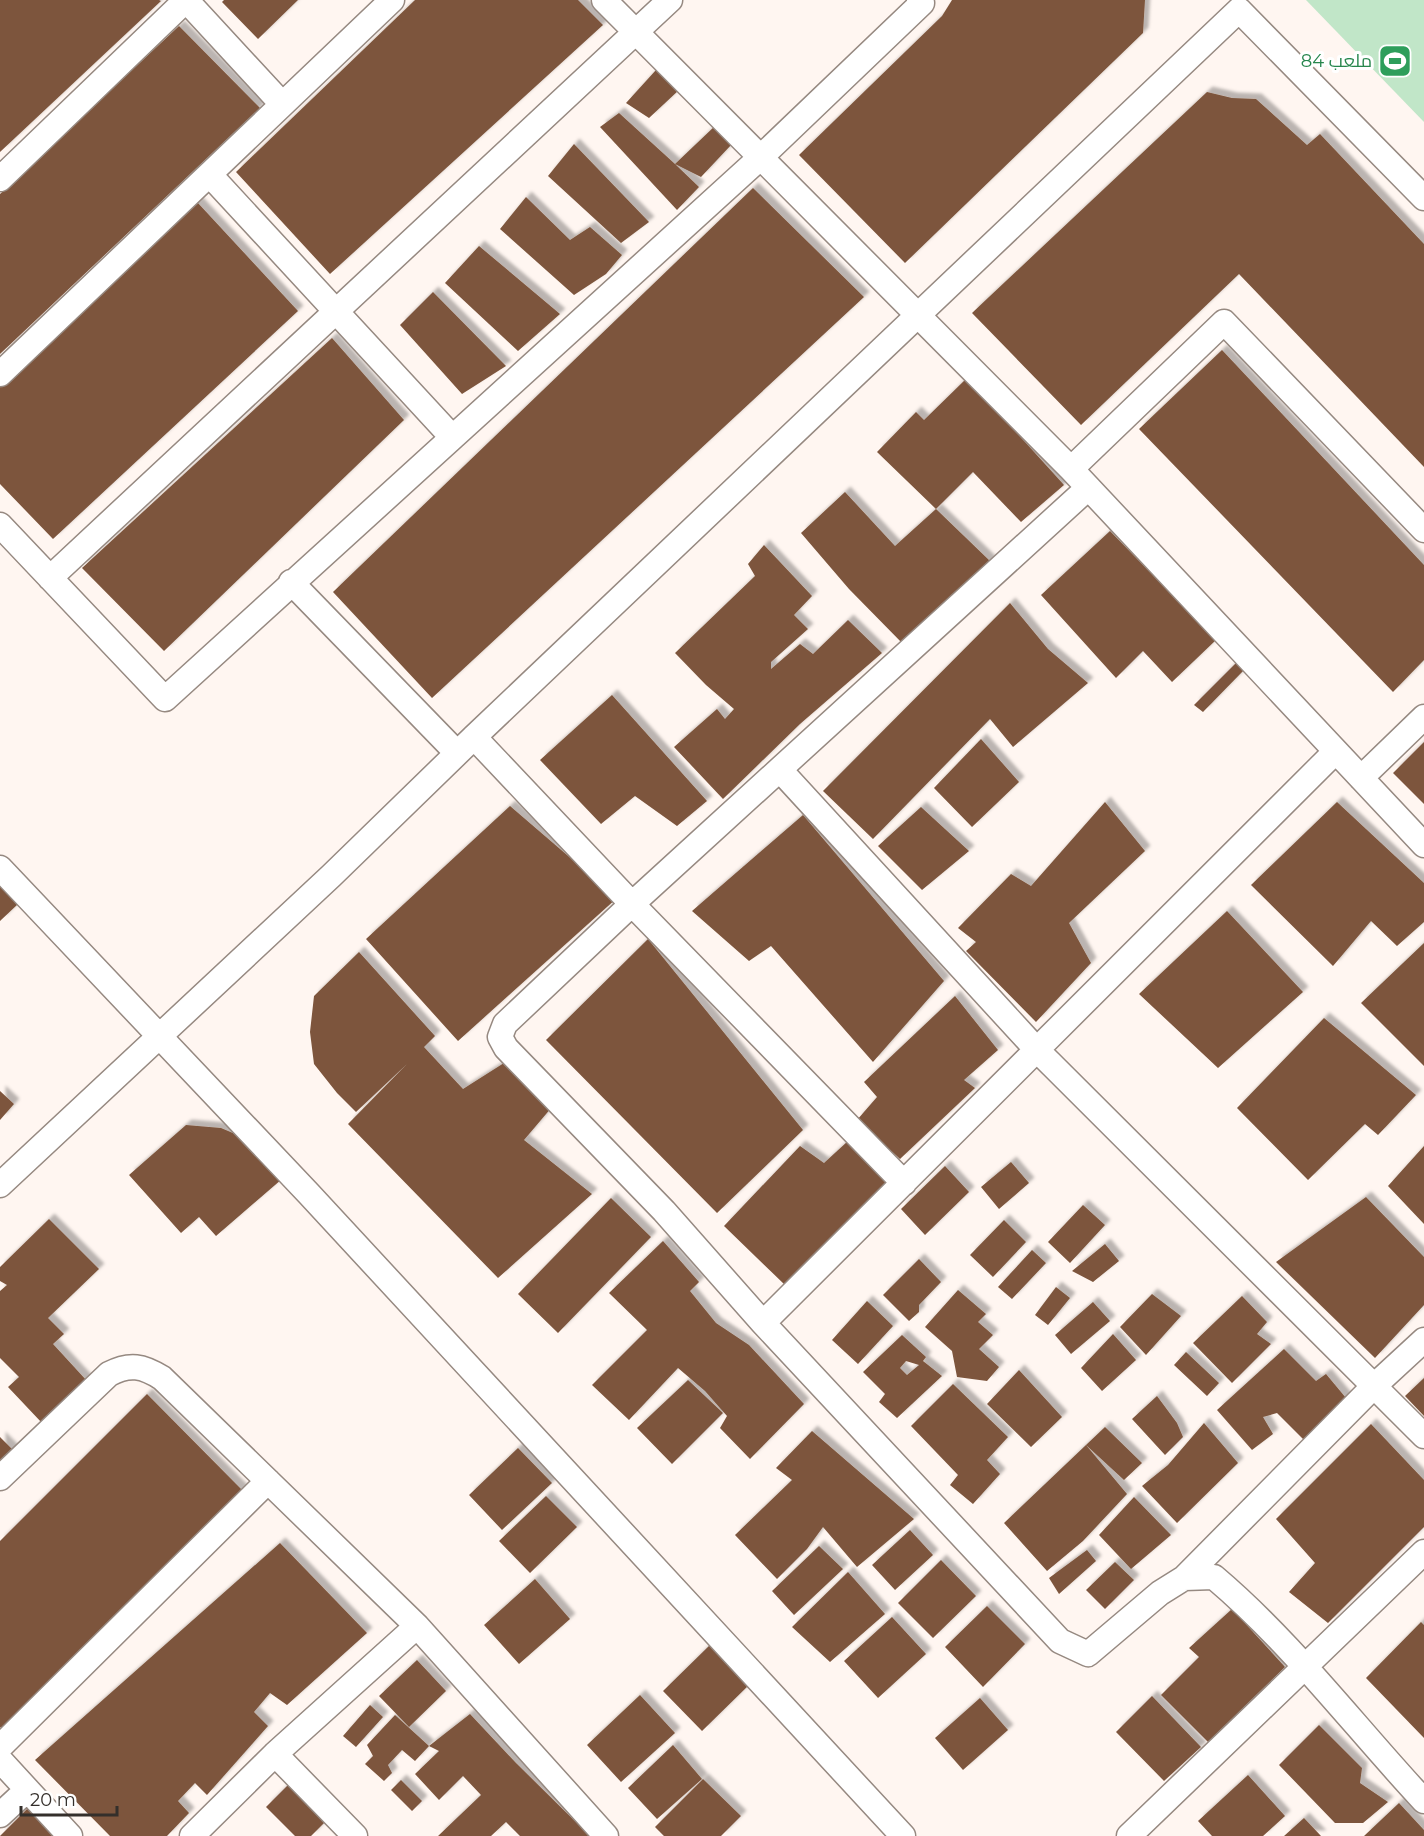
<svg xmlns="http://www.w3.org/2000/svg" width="1424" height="1836" font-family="Montserrat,Cairo,sans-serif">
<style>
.green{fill:#c1e6c8}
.building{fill:#7d553c;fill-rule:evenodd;filter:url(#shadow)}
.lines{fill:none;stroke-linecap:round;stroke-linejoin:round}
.street-casing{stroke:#968981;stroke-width:27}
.street{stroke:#fff;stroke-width:24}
.labels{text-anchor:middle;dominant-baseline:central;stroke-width:6;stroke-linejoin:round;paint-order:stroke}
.leisure-label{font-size:18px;fill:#27864d;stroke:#fff;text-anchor:end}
</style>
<defs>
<filter id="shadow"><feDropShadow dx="5.5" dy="-5.5" stdDeviation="1.5" flood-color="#0004"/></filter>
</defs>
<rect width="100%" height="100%" fill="#fff6f1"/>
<path class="green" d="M1306 0H1424V122Z"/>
<path class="building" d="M0 0H159L161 1 0 152Z
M224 0H298L258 39 222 2Z
M415 0H578L603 25 330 274 236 172Z
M952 0H1145L1143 33 905 263 799 155 942 16Z
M179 26 260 108 0 354V194Z
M656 70 679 90 649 118 626 103Z
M1207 92 1232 98 1256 99 1307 145 1320 134 1424 244V467L1239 274 1081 425 972 313Z
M619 113 675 164 716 125 732 144 701 177 675 164 699 187 677 210 600 127Z
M574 144 649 222 621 243 548 176Z
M753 188 864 297 432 698 333 592Z
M526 197 570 240 590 227 622 255 606 274 574 295 500 229Z
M197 202 298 311 53 539 0 484V385Z
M479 246 560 314 518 351 445 283Z
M433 292 506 366 462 394 400 325Z
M332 338 404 420 164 651 82 568Z
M1222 350 1424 565V660L1393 692 1139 429Z
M967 378 1064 485 1021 522 973 472 936 509 877 452 916 412 924 420Z
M845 492 895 546 936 509 991 562 904 645 849 589 801 533Z
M1110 531 1216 640 1172 682 1143 651 1116 678 1041 595Z
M764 545 812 596 794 615 808 629 771 662V669L800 644 813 654 848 620 882 653 800 724 723 799 674 747 717 709 725 719 734 709 706 685 675 653 755 576 748 564Z
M1010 603 1048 649 1088 683 1013 747 990 719 873 839 823 791Z
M1237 662 1244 670 1203 712 1194 705Z
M612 695 707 801 677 826 635 796 601 824 540 760Z
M981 739 1019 782 972 827 934 788Z
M1424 742V804L1393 773Z
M1105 802 1145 851 1069 923 1091 963 1036 1022 966 951 976 942 958 928 1011 874 1031 886Z
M1337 802 1424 883V922L1397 946 1371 921 1333 966 1251 885Z
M510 806 617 898 458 1041 366 939Z
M921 807 969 851 922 890 878 846Z
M803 815 944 981 873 1062 771 946 749 961 692 911Z
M0 886 18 904 0 921Z
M1227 911 1303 992 1218 1068 1139 994Z
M648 939 803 1130 717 1213 546 1040Z
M1424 943V1066L1361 1003Z
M359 952 435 1036 424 1047 463 1089 504 1063 552 1107 524 1140 592 1194 498 1278 348 1124 407 1064 356 1112 337 1093 314 1064 310 1032 314 996Z
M955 996 998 1050 964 1080 975 1088 900 1159 857 1120 877 1097 864 1082Z
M1324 1018 1416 1095 1378 1135 1365 1124 1308 1180 1237 1108Z
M0 1091 14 1104 0 1120Z
M186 1125 221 1128 247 1139 282 1179 216 1236 199 1217 181 1233 129 1175Z
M848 1141 889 1184 785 1285 724 1226 800 1146 824 1163Z
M1424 1146V1224L1388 1186Z
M1011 1162 1029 1183 999 1209 981 1187Z
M945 1166 969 1192 925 1235 901 1209Z
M1366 1197 1424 1257V1305L1375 1358 1276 1262Z
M611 1198 651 1237 558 1333 518 1294Z
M1083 1205 1105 1225 1070 1263 1048 1242Z
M49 1219 99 1269 48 1318 64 1334 53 1344 87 1381 42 1423 8 1387 19 1377 0 1358V1291L7 1285 0 1281V1267Z
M1004 1220 1026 1242 993 1277 970 1255Z
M663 1241 699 1282 690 1291 716 1323 749 1345 804 1404 750 1459 720 1428 727 1416 705 1391 678 1368 629 1420 592 1385 647 1330 609 1293Z
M1105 1244 1119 1261 1093 1282 1072 1271Z
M1032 1250 1046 1263 1012 1299 998 1287Z
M919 1259 941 1282 919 1305V1312L909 1321 883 1295Z
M1056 1287 1070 1298 1048 1325 1035 1315Z
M958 1290 986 1314 978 1322 993 1335 979 1349 999 1367 987 1381 957 1377 952 1351 925 1327Z
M1152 1294 1181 1316 1146 1355 1120 1327Z
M1242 1296 1267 1322 1257 1334 1271 1344 1232 1383 1193 1343Z
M867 1301 893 1326 858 1364 832 1340Z
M1093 1302 1110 1321 1071 1354 1055 1335Z
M1113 1334 1136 1360 1102 1391 1081 1368Z
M902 1335 926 1357 923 1361 942 1376 897 1418 879 1402 885 1394 863 1372ZM906 1361 919 1365 907 1375 900 1368Z
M1284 1349 1316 1381 1326 1374 1351 1404 1304 1440 1277 1413 1263 1417 1273 1434 1252 1450 1217 1410Z
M1186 1352 1219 1383 1207 1396 1174 1365Z
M1019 1370 1062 1417 1031 1447 987 1404Z
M1424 1378V1416L1405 1396Z
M688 1380 723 1413 672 1464 637 1428Z
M953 1384 1008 1437 987 1460 1000 1474 973 1504 950 1485 958 1475 911 1426Z
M147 1394 244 1492 5 1732 0 1727V1541Z
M1157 1396 1177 1423 1183 1437 1165 1455 1132 1419Z
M1204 1423 1238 1463 1177 1523 1142 1486 1168 1465Z
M1371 1424 1424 1480V1527L1328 1623 1289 1592 1315 1563 1276 1519Z
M1105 1427 1142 1463 1124 1480 1086 1445Z
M812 1431 914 1519 857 1567 823 1527 807 1549 777 1579 735 1535 792 1480 776 1468Z
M0 1437 14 1451 0 1464Z
M1086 1445 1127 1494 1083 1541 1047 1571 1004 1523Z
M518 1448 552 1483 502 1530 469 1495Z
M546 1496 577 1527 530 1573 499 1541Z
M1134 1497 1171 1535 1131 1569 1099 1535Z
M910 1530 933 1555 895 1590 872 1565Z
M280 1543 367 1633 287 1705 270 1693 254 1712 268 1726 207 1795 195 1783 178 1801 189 1813 167 1836H110L35 1760Z
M819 1546 843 1569 794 1615 772 1591Z
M1087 1550 1096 1561 1059 1594 1049 1578Z
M941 1560 976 1596 933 1638 898 1603Z
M1115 1562 1134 1580 1105 1609 1086 1590Z
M848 1572 885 1614 830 1662 792 1627Z
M535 1579 570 1619 519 1664 484 1625Z
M987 1606 1025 1644 983 1687 945 1647Z
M1232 1609 1285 1667 1208 1742 1161 1695 1199 1657 1189 1648Z
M892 1617 926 1654 878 1698 844 1661Z
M1421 1622 1424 1625V1738L1366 1678Z
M712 1643 751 1683 702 1731 663 1691Z
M417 1660 446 1691 409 1727 379 1696Z
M640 1695 675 1733 621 1782 587 1745Z
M1152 1696 1201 1747 1164 1781 1116 1732Z
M980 1698 1008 1730 963 1770 935 1738Z
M370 1705 383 1717 356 1747 343 1736Z
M470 1714 516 1763 590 1836H520L506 1822 491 1836H438L481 1795 463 1776 439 1800 415 1774 439 1751 429 1746Z
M395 1715 429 1746 415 1761 402 1750 388 1765 392 1773 384 1781 365 1764 373 1756 367 1745Z
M1319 1725 1362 1768 1360 1783 1388 1802 1363 1823H1335L1279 1765Z
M673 1745 702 1779 657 1819 628 1788Z
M1248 1775 1285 1816 1263 1836H1212L1198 1821Z
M703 1779 741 1816 721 1836H664L655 1827Z
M401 1780 422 1801 412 1811 391 1790Z
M288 1785 325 1822 311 1836H295L266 1807Z
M1399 1803 1424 1830V1836H1364Z
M28 1808 57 1836H0Z
M1304 1818 1321 1836H1284Z"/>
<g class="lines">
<defs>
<path id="street" d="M186 0 282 104
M604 0 1071 469 1424 845
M210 175 452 437
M0 179 186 0
M0 374 392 0
M1071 469 1224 322 1424 530
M1088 488 632 904 505 1024 500 1037 506 1048 664 1211 763 1323 1060 1641 1088 1654 1160 1593 1184 1578 1214 1577C1292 1643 1354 1726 1424 1801
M0 525 165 699 761 157 922 3 919 0
M50 578 670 0
M291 582 457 753
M474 737 632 904 904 1183
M780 770 1037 1050 1424 1436
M1361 778 1424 717
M0 868 309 1194 903 1836
M0 1185 331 876 474 737 1239 10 1424 198
M763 1323 1335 752
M0 1478 109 1374C130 1363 143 1366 162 1378L417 1626 606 1836
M1184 1578 1373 1387 1424 1340
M0 1747 268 1481
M275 1754 355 1836
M0 1760 70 1836
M0 1815 27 1790
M192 1836 275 1754 417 1626
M1129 1836 1424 1552"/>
</defs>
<use href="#street" class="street-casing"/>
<use href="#street" class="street"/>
</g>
<defs>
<symbol id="stadium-square" viewBox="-11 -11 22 22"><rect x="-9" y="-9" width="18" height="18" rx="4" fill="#2e9e5b" stroke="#fff"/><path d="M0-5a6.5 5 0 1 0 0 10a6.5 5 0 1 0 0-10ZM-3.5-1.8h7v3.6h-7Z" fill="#fff"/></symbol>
</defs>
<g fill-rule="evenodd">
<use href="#stadium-square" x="1376" y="42" width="38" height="38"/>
</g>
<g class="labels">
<g class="leisure-label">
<text x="1372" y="61">ملعب 84</text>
</g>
</g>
<path d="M21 1806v9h96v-9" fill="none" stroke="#342f2b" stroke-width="3"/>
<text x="30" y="1806" font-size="18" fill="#342f2b" stroke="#ffffff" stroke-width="4.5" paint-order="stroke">20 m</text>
</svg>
